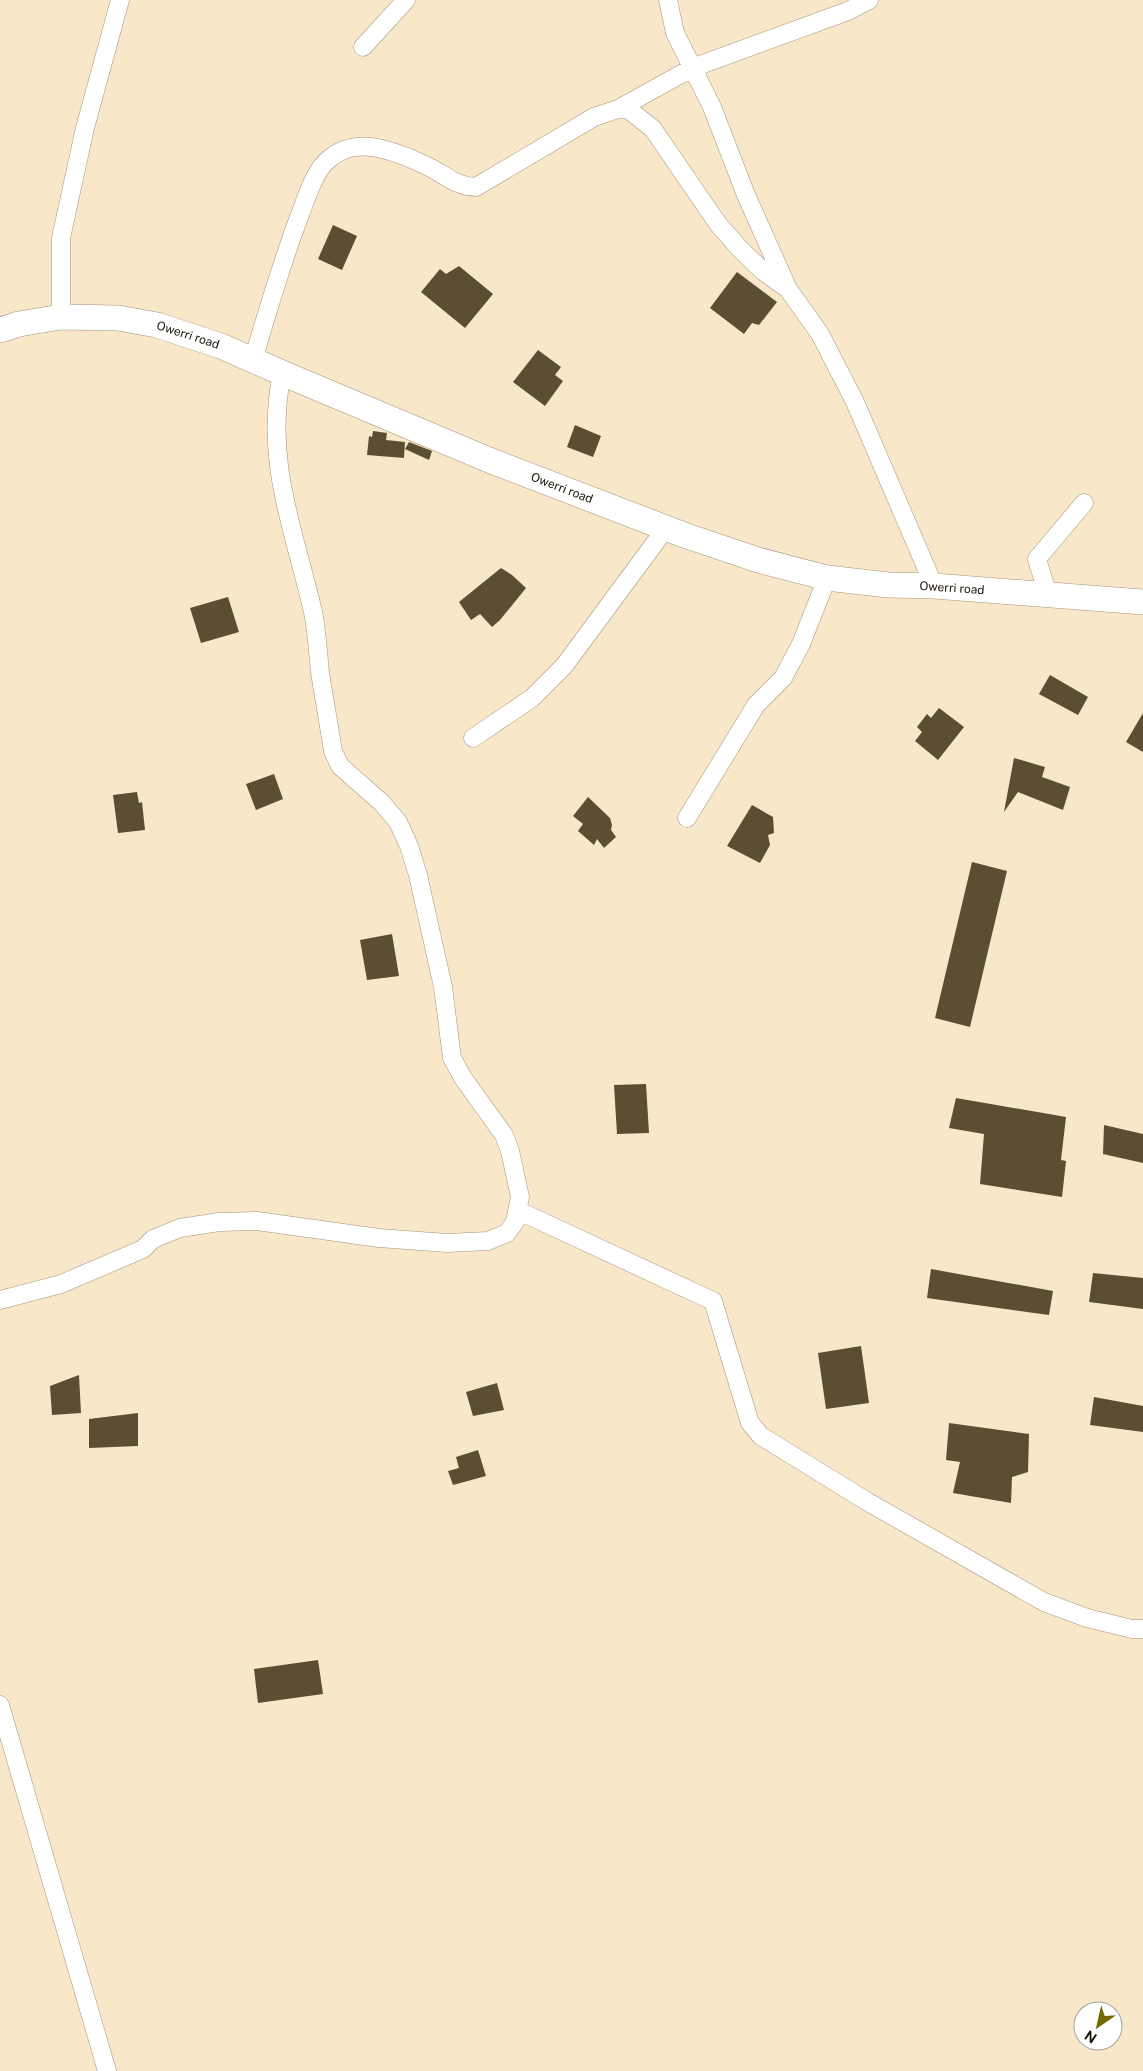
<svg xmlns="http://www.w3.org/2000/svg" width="1143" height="2071" font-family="'Public Sans',sans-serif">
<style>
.building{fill:#5b4e32}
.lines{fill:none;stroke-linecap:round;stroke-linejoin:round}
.minor-casing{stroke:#a49577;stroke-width:19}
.secondary-casing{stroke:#a49577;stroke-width:26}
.minor{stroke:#fff;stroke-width:18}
.secondary{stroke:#fff;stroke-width:25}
.labels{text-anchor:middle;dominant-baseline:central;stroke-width:5;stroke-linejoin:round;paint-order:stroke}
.street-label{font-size:12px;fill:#1a1409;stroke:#fff}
</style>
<rect width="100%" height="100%" fill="#f8e7c8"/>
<path class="building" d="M333 225 357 236 342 270 318 259Z
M459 266 493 294 465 328 421 292 440 269 446 274Z
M737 272 777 302 759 325 752 323 744 334 710 308Z
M538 350 561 367 555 375 563 381 545 406 513 382Z
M575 425 601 436 593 457 567 447Z
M373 431 387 433 386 440 405 442 404 458 367 455 369 436 372 437Z
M409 442 432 451 429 460 405 449Z
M501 568 512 575 526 588 500 620 492 627 480 614 471 620 459 602Z
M228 597 239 632 201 643 190 608Z
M1050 675 1088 697 1078 715 1039 694Z
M939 708 964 727 938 760 915 741 922 732 917 727 927 714 931 718Z
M1143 713V752L1126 742Z
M1014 758 1045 767 1042 777 1070 787 1063 810 1018 792 1004 812Z
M274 774 283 799 256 810 246 784Z
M137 792 139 803 142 802 145 830 118 833 113 795Z
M588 797 610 818 612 825 611 830 616 837 604 848 597 839 594 845 578 831 583 824 573 816Z
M752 805 773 817 774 833 768 835 770 845 760 863 727 846Z
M972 862 1007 871 970 1027 935 1018Z
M392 934 399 976 367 980 360 940Z
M646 1084 649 1133 617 1134 614 1085Z
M956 1098 1066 1117 1061 1160 1066 1161 1062 1197 980 1184 984 1134 949 1128Z
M1104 1125 1143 1134V1163L1103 1154Z
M931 1269 1053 1291 1049 1315 927 1298Z
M1093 1273 1143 1278V1309L1089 1302Z
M861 1346 869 1403 826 1409 818 1353Z
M79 1375 81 1413 52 1415 50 1386Z
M497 1383 504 1410 473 1416 466 1392Z
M1094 1397 1143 1406V1432L1090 1425Z
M138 1413V1446L89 1448V1419Z
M949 1423 1029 1434 1028 1472 1012 1477 1011 1503 953 1493 960 1462 946 1460Z
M478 1450 486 1476 453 1485 448 1471 459 1468 456 1457Z
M318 1660 323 1694 258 1703 254 1669Z"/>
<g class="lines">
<defs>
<path id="minor" d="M668 0 675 33 712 107 746 195 788 289 820 334 855 402 934 586
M363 47 406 0
M618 109 692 68 848 11 869 0
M61 317V238L85 128 120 0
M253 360C268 310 282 261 301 212 307 196 315 170 329 159 345 146 362 144 382 149 400 153 415 160 431 168 446 176 458 187 476 187L594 117 618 109H628L653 129 718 224 740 249 764 272 788 289
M1048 595 1037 559 1084 503
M473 738 532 698 564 666 666 528
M687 818 756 705 783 678 801 644 827 578
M519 1211 713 1301 750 1423 761 1436 868 1502 1044 1602 1087 1618 1132 1629H1143
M0 1300 61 1284 129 1255 143 1249 153 1239 180 1228 219 1222 257 1221 379 1238 447 1243 488 1241 507 1233 515 1222 520 1197 510 1151 504 1135 463 1078 452 1058 443 987 418 875 409 846 398 822 382 803 340 766 333 751C329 725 324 699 320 672 318 653 317 632 313 612 294 529 264 461 282 373
M0 1705 107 2071"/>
<path id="secondary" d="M0 330 19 324 61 317 118 318 157 325 221 346 282 373 489 460 684 535 758 560 827 578 888 585 934 586 1143 602"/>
</defs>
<use href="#minor" class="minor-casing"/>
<use href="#secondary" class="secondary-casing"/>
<use href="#minor" class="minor"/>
<use href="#secondary" class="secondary"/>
</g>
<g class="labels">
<g class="street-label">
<text transform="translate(188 335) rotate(18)">Owerri road</text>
<text transform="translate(562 488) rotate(21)">Owerri road</text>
<text transform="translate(952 588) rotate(4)">Owerri road</text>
</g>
</g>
<g transform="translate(1098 2026) rotate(214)"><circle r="24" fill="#ffffff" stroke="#a3a19d"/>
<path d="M0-4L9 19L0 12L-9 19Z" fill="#746900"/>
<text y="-8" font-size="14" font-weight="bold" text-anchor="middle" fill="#1a1409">N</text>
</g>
</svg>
